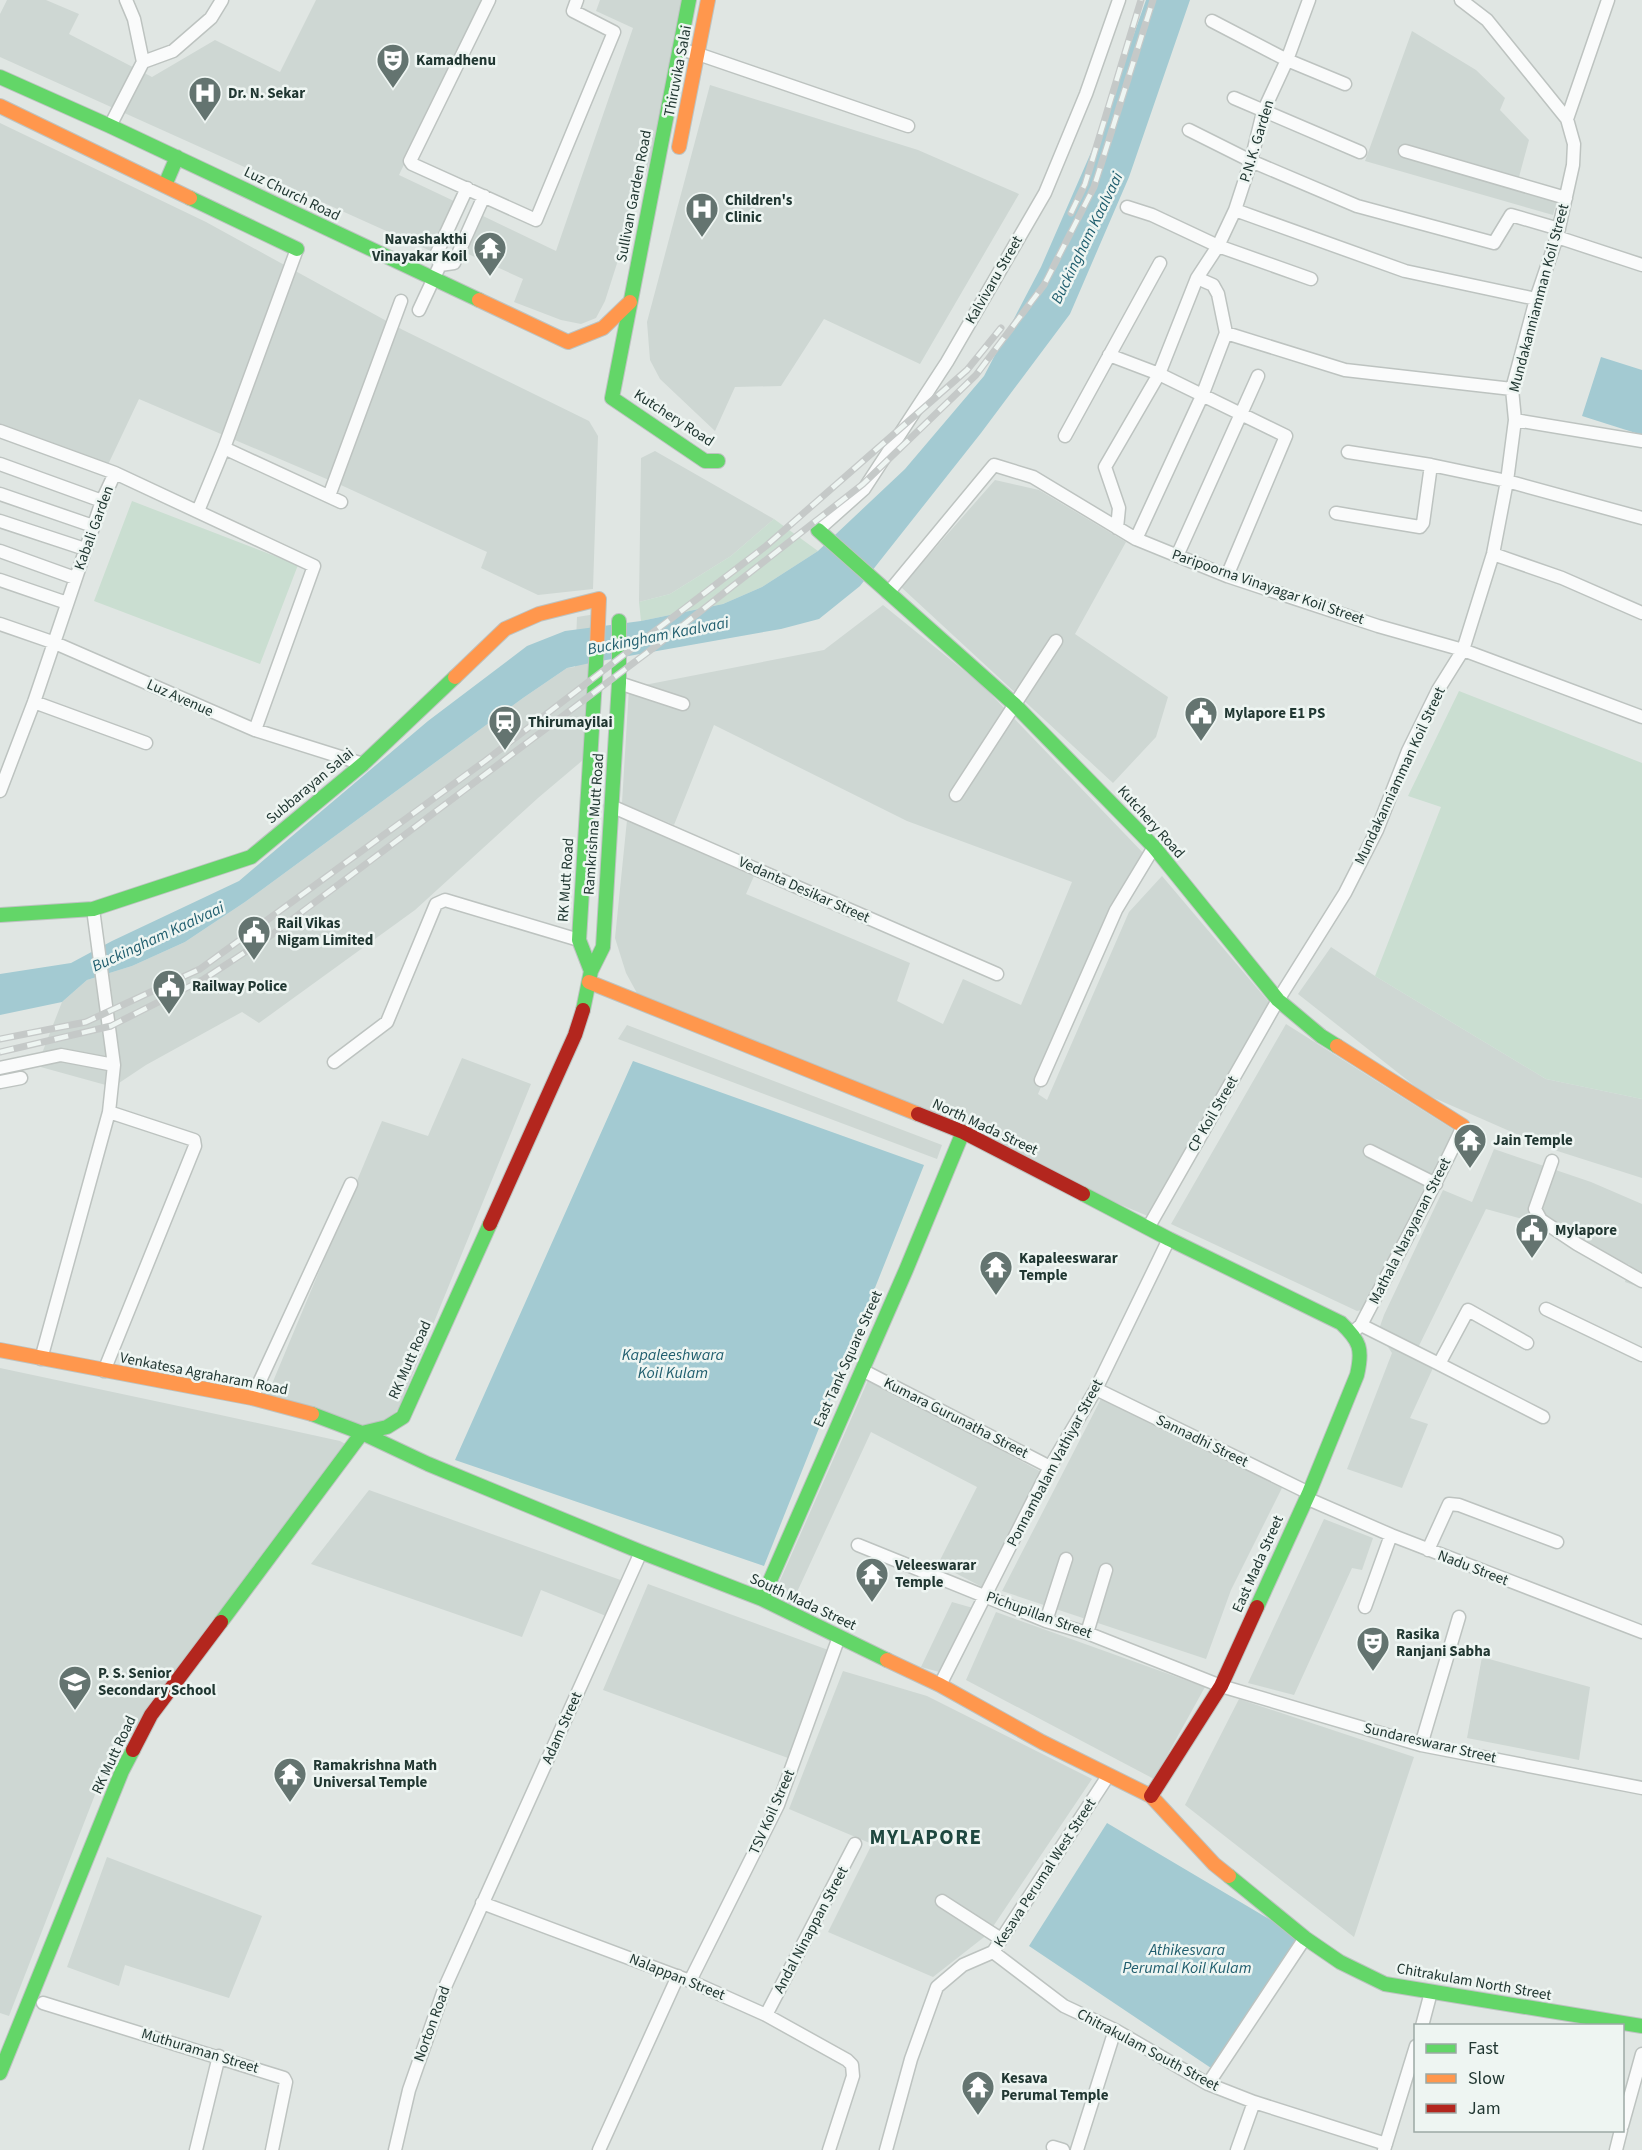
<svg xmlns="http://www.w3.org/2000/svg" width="1642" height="2150" font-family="'Source Sans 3',sans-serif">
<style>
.built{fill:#ced7d3}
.green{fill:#caded1}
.water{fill:#a3cad2}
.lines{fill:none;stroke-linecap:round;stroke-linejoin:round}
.street-casing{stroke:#bdc3c0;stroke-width:15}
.fast-casing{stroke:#bdc3c1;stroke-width:16}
.slow-casing{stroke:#bdc3c1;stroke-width:16}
.jam-casing{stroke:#bdc3c1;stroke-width:16}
.street{stroke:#fafbfb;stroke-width:12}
.fast{stroke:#63d668;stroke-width:14}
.slow{stroke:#ff974d;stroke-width:14}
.jam{stroke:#b3261e;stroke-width:14}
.rail-casing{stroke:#c5c9c8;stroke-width:7}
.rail{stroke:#eef5f2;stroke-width:4.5;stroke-dasharray:14;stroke-linecap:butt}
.labels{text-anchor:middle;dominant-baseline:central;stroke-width:5;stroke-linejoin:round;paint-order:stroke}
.poi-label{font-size:15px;font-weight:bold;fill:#213732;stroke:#eef5f2;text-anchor:start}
.street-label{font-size:15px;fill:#213732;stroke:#eef5f2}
.water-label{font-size:16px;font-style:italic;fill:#205e6e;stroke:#eef5f2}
.district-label{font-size:21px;font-weight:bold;letter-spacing:1.5px;fill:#1e473f;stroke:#eef5f2}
</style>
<rect width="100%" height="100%" fill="#e0e6e3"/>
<path class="built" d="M7 0H46L79 14 69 34 152 77 215 40 280 72 316 0H482L399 175 456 202 433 252 0 57V14Z
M600 0H691L680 66 605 301 596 318 581 324 561 320 514 302 523 279 466 253 483 216 556 251 633 28 596 11Z
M1412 31 1476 70 1505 98 1500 110 1529 140 1519 177 1560 190 1553 215 1365 161Z
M710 85 918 150 1019 194 920 364 824 319 781 386 735 387 715 431 660 379 650 360 647 322Z
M0 123 206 222 403 330 589 421 598 436 593 589 538 595 481 568 487 552 343 486 139 399 105 471 0 431Z
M655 451 774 519 731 556 670 594 639 602 641 458Z
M995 480 1039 490 1126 542 1075 634 1168 697 1156 737 1113 783 901 587Z
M883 605 983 686 1147 857 1114 917 1038 1094 1047 1100 1129 912 1162 876 1273 1007 1155 1219 644 1006 626 973 615 938 627 820 754 876 746 894 910 963 897 1001 943 1024 963 979 1021 1005 1072 882 907 821 714 725 674 825 622 803 629 688 824 650Z
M596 614 583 760 538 798 415 910 259 1023 242 1012 146 1065 113 1087 37 1066 62 1002 87 980 132 966 185 942 245 902 523 698 567 668 575 667 577 617Z
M1331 947 1375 976 1546 1079 1642 1099V1178L1548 1148 1425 1094 1298 994Z
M1286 1024 1454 1130 1368 1309 1357 1311 1171 1224Z
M627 1025 942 1145 937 1159 618 1039Z
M462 1058 531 1084 399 1408 387 1423 370 1434 264 1403 382 1121 428 1136Z
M1494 1149 1591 1182 1642 1204V1288L1625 1282 1630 1265 1568 1242 1569 1232 1486 1209 1413 1358 1433 1368 1410 1418 1428 1424 1402 1488 1347 1469 1392 1353 1378 1332 1384 1315 1443 1190 1472 1202Z
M0 1368 216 1414 340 1441 349 1446 328 1477 105 1769 9 2016 0 2013Z
M869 1378 1045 1474 984 1588 938 1564 977 1487 871 1432 791 1605 775 1592Z
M1103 1395 1283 1486 1231 1590 1206 1659 1002 1591Z
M369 1490 629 1583 611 1618 541 1590 522 1637 311 1564Z
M1324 1519 1373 1538 1362 1570 1352 1568 1294 1695 1248 1683Z
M648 1584 831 1651 788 1758 603 1690Z
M952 1602 973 1608 943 1673 921 1667Z
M996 1612 1205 1687 1154 1779 966 1680Z
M1482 1657 1590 1687 1579 1760 1467 1738Z
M843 1671 927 1696 1092 1779 988 1934 933 1977 828 1932 872 1844 789 1809Z
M1239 1699 1414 1757 1354 1937 1185 1805Z
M107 1857 262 1916 229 1998 125 1965 119 1986 67 1967Z"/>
<path class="green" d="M132 501 298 565 260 664 94 601Z
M774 519 818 551 762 587 723 604 641 621 639 602 670 594 731 556Z
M1459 691 1642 763V1099L1546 1079 1375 976 1441 807 1408 796Z"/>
<path class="water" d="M1146 0H1190L1129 177 1070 314 981 433 860 586 819 619 781 629 595 662 567 668 523 698 245 902 185 942 132 966 87 980 62 1002 0 1015V974L71 963 112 941 239 881 428 721 527 646 565 631 641 621 723 604 762 587 818 551 905 469 984 376 1041 267 1096 141Z
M1601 357 1642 370V435L1582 416Z
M633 1061 924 1165 764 1566 455 1460Z
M1107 1823 1301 1938 1211 2068 1029 1946Z"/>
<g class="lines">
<defs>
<path id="street" d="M489 0 410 161 412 164 536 220 614 32 573 11 577 0
M1212 21 1287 60 1345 84
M679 49 698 54 908 126
M143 62 173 51 211 18 222 0
M1234 98 1360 152
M1567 119 1608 0
M110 126 143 62 134 19 126 0
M1189 130 1251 161 1357 206 1494 243 1511 215 1559 229
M1405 151 1566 198
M1127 207 1152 215 1218 246 1311 279
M1235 210 1405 271 1536 299
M1557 237 1642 265
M440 265 454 263 484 196
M419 310 440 265 436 255 467 188
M1226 333 1345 370 1512 389
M1109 355 1159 374 1286 436 1227 576
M1515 420 1642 441
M0 431 115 473
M1065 436 1160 263
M224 448 341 502
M1348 452 1431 465 1507 481 1642 518
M0 464 102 501
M0 494 93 526
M329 496 401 301
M198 511 224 448 297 249
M1336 513 1420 527 1423 523 1431 465
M0 521 85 549
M1117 528 1119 508 1105 467 1159 374 1197 278 1218 246 1235 210 1251 161 1263 112 1287 60 1309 0
M818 530 864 489 947 362 1045 193 1086 94 1119 0
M1136 539 1202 396 1226 333 1218 294 1213 285 1197 278
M0 551 75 578
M1493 554 1562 578 1642 613
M1177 556 1258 376
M0 580 67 603
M888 593 994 465 1033 477 1136 539 1227 576 1378 626 1463 650 1642 717
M0 624 55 643 255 730 363 764
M619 683 683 704
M34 702 146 743
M0 791 34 702 102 501 115 473 314 566 255 730
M956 795 1056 641
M611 806 997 974
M334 1062 387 1022 436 904 445 900 579 940
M0 1068 61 1055 114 1065
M1041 1080 1116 910 1154 847
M0 1082 21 1078
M1370 1151 1436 1184
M1552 1161 1535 1209 1541 1220 1577 1244 1642 1281
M1148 1228 1278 1000 1345 893 1377 830 1408 751 1438 690 1463 650 1493 554 1507 481 1515 420 1512 389 1536 299 1557 237 1573 165 1574 144 1567 119 1487 20 1461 0
M1546 1309 1642 1355
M1361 1325 1439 1364 1468 1310 1527 1343
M1352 1333 1361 1325C1395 1259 1432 1194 1463 1126
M41 1359 109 1112 114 1065 93 909
M1439 1364 1543 1417
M862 1370 1050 1467
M104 1371 195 1146 194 1140 109 1112
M1096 1389 1309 1493
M252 1398 351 1184
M1306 1498 1391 1535 1642 1632
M858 1545 1046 1621 1087 1633 1221 1686 1421 1745 1642 1788
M1428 1550 1449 1504 1459 1505 1557 1542
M1365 1607 1391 1535
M1046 1621 1066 1559
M1087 1633 1106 1570
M940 1685 1050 1467 1096 1389 1169 1239
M1421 1745 1459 1617
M942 1901 1001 1939
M482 1903 690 1981 766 2015 847 2060 852 2065 853 2076 829 2150
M993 1952 1064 2006 1115 2030 1208 2084 1254 2102 1386 2144
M690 1981 778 1805 839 1637
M43 2003 284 2078 286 2082 272 2150
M766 2015 855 1844
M1422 2026 1431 1992
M1208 2084 1305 1938
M1622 2126 1642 2054
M1053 2147 1063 2150
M196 2150 219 2056
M395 2150 409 2090 445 1987 641 1552
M599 2150 678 1976
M886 2150 911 2059 937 1987 963 1965 993 1952 1108 1776
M1077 2150 1115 2030
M1237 2150 1254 2102
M1384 2150 1416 2046
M1616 2150 1621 2130"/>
<path id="fast" d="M689 0 612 398 705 461H718
M0 77 110 126 479 300
M165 185 177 157
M190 198 297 249
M818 530 1014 704 1154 847 1278 1000 1321 1036 1337 1046
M0 915 93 909 251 857 363 764 455 677
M591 971 603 947 619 683V621
M583 1010 591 971 579 940 597 647
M1083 1194 1169 1239 1341 1323C1360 1341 1363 1349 1357 1375L1309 1493 1257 1607
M312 1414 362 1433 428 1464 641 1552 762 1599 887 1660
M762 1599 906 1270 963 1132
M221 1622 362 1433 387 1427 403 1417 490 1224
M1229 1876 1305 1938 1340 1962 1385 1984 1642 2026
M0 2073 122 1771 133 1750"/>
<path id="slow" d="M0 106 190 198
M679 147 708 0
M479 300 568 342 603 328 630 302
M455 677 505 629 539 614 599 599 597 647
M589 982 918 1114
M1337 1046 1463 1126
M0 1350 252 1398 312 1414
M887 1660 940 1685 1042 1742 1151 1796 1214 1864 1229 1876"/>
<path id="jam" d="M918 1114 963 1132 1083 1194
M490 1224 575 1035 583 1010
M133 1750 151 1715 221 1622
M1151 1796 1221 1686 1257 1607"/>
</defs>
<use href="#street" class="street-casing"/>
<use href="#fast" class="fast-casing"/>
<use href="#slow" class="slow-casing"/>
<use href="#jam" class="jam-casing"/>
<use href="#street" class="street"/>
<use href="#fast" class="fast"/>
<use href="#slow" class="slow"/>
<use href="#jam" class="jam"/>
<defs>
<path id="rail" d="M1071 213 1085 184 1141 0
M0 1039 86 1022 200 969 485 761 766 546 967 370 1001 328
M0 1052 111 1026 204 979 270 936 660 643 863 484 976 375 1044 285 1094 187 1153 0"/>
</defs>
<use href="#rail" class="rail-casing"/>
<use href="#rail" class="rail"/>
</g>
<defs>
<symbol id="theatre-pin" viewBox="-11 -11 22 30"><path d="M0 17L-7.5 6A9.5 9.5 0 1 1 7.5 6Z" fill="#647470" stroke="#eef5f2"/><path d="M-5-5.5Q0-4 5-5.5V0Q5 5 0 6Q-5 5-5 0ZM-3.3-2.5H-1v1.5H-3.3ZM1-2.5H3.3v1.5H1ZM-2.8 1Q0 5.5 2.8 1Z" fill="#fff"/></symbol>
<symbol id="hospital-pin" viewBox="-11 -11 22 30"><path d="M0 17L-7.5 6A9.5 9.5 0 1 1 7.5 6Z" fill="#647470" stroke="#eef5f2"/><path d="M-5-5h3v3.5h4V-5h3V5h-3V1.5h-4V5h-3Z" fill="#fff"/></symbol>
<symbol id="temple-pin" viewBox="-11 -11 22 30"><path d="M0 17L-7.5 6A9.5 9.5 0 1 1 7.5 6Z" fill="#647470" stroke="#eef5f2"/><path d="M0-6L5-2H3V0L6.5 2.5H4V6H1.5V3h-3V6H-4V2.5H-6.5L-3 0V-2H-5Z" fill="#fff"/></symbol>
<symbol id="civic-pin" viewBox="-11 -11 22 30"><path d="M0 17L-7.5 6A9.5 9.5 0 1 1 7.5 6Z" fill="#647470" stroke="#eef5f2"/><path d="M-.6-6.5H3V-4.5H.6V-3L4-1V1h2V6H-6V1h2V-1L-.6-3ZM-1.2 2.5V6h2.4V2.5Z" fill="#fff"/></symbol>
<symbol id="station-pin" viewBox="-11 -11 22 30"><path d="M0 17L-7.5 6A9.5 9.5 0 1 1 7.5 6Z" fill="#647470" stroke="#eef5f2"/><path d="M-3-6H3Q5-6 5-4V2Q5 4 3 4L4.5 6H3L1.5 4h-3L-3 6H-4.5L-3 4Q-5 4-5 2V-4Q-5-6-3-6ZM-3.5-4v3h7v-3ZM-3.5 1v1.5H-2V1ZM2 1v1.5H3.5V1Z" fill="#fff"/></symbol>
<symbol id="school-pin" viewBox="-11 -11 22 30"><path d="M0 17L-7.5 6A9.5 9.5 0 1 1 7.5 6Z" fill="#647470" stroke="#eef5f2"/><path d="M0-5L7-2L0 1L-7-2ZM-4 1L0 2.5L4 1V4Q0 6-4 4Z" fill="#fff"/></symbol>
</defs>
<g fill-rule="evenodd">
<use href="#theatre-pin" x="374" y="41" width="38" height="52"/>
<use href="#hospital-pin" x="186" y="74" width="38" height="52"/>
<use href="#hospital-pin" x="683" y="190" width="38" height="52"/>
<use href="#temple-pin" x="471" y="229" width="38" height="52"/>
<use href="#civic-pin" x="1182" y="694" width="38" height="52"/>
<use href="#station-pin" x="486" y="703" width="38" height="52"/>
<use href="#civic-pin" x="235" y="913" width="38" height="52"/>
<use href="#civic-pin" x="150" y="967" width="38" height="52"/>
<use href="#temple-pin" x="1451" y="1121" width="38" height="52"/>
<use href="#civic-pin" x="1513" y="1211" width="38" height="52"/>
<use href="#temple-pin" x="977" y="1248" width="38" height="52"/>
<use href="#temple-pin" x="853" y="1555" width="38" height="52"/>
<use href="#theatre-pin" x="1354" y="1624" width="38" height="52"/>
<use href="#school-pin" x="56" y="1663" width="38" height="52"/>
<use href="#temple-pin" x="271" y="1755" width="38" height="52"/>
<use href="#temple-pin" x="959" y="2068" width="38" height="52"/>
</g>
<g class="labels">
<g class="poi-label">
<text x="416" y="60">Kamadhenu</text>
<text x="228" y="93">Dr. N. Sekar</text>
<text x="725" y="200">Children's<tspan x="725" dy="17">Clinic</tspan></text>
<text x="467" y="239" text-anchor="end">Navashakthi<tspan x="467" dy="17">Vinayakar Koil</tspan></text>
<text x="1224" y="713">Mylapore E1 PS</text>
<text x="528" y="722">Thirumayilai</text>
<text x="277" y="923">Rail Vikas<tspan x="277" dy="17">Nigam Limited</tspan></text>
<text x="192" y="986">Railway Police</text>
<text x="1493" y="1140">Jain Temple</text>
<text x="1555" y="1230">Mylapore</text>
<text x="1019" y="1258">Kapaleeswarar<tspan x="1019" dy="17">Temple</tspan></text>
<text x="895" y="1565">Veleeswarar<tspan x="895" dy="17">Temple</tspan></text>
<text x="1396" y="1634">Rasika<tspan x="1396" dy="17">Ranjani Sabha</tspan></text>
<text x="98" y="1673">P. S. Senior<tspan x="98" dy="17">Secondary School</tspan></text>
<text x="313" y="1765">Ramakrishna Math<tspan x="313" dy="17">Universal Temple</tspan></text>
<text x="1001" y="2078">Kesava<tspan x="1001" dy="17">Perumal Temple</tspan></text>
</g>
<g class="street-label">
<text transform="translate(678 71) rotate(-79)">Thiruvika Salai</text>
<text transform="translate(1257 141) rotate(-73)">P.N.K. Garden</text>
<text transform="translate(292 194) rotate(26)">Luz Church Road</text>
<text transform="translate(634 196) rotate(-79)">Sullivan Garden Road</text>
<text transform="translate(994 280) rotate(-60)">Kalvivaru Street</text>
<text transform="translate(1539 298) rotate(-75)">Mundakanniamman Koil Street</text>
<text transform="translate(674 418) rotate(33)">Kutchery Road</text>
<text transform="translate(94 528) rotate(-70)">Kabali Garden</text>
<text transform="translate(1268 587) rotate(19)">Paripoorna Vinayagar Koil Street</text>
<text transform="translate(180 698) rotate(24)">Luz Avenue</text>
<text transform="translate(1400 776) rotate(-65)">Mundakanniamman Koil Street</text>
<text transform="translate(310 786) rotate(-40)">Subbarayan Salai</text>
<text transform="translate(1151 822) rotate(48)">Kutchery Road</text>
<text transform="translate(594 824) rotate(-86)">Ramkrishna Mutt Road</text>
<text transform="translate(566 880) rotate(-86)">RK Mutt Road</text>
<text transform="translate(804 890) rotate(24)">Vedanta Desikar Street</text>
<text transform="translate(1213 1114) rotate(-60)">CP Koil Street</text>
<text transform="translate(985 1127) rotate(25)">North Mada Street</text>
<text transform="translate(1410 1231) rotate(-63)">Mathala Narayanan Street</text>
<text transform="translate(848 1359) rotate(-66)">East Tank Square Street</text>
<text transform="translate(410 1360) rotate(-66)">RK Mutt Road</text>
<text transform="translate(204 1374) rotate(11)">Venkatesa Agraharam Road</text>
<text transform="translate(956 1418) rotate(27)">Kumara Gurunatha Street</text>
<text transform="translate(1202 1441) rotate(26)">Sannadhi Street</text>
<text transform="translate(1055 1463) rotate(-62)">Ponnambalam Vathiyar Street</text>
<text transform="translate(1258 1564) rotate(-66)">East Mada Street</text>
<text transform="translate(1473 1568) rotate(21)">Nadu Street</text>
<text transform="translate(803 1602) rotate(25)">South Mada Street</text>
<text transform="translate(1039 1615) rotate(20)">Pichupillan Street</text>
<text transform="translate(562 1728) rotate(-66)">Adam Street</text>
<text transform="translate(1430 1743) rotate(13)">Sundareswarar Street</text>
<text transform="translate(114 1755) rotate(-65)">RK Mutt Road</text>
<text transform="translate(772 1812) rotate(-66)">TSV Koil Street</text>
<text transform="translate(1045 1873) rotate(-57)">Kesava Perumal West Street</text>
<text transform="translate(811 1930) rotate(-62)">Andal Ninappan Street</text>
<text transform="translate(677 1977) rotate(22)">Nalappan Street</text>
<text transform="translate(1474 1982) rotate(10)">Chitrakulam North Street</text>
<text transform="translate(432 2024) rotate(-70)">Norton Road</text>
<text transform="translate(1148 2050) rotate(28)">Chitrakulam South Street</text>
<text transform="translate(200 2051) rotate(17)">Muthuraman Street</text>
</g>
<g class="water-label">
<text transform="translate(1087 238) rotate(-64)">Buckingham Kaalvaai</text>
<text transform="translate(658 636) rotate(-11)">Buckingham Kaalvaai</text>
<text transform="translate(158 937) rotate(-25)">Buckingham Kaalvaai</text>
<text x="673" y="1355">Kapaleeshwara<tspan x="673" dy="18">Koil Kulam</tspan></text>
<text x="1187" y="1950">Athikesvara<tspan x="1187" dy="18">Perumal Koil Kulam</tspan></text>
</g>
<g class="district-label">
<text x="926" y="1837">MYLAPORE</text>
</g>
</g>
<rect x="1414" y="2024" width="210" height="108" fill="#eef5f2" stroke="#9ca9a5" stroke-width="1.5"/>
<rect x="1426" y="2044" width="30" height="9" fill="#63d668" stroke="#9ca9a5" stroke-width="1.5"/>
<text x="1468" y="2054" font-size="18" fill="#213732">Fast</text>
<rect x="1426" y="2074" width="30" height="9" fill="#ff974d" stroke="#9ca9a5" stroke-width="1.5"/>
<text x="1468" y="2084" font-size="18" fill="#213732">Slow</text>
<rect x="1426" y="2104" width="30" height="9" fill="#b3261e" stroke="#9ca9a5" stroke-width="1.5"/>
<text x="1468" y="2114" font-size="18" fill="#213732">Jam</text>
</svg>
